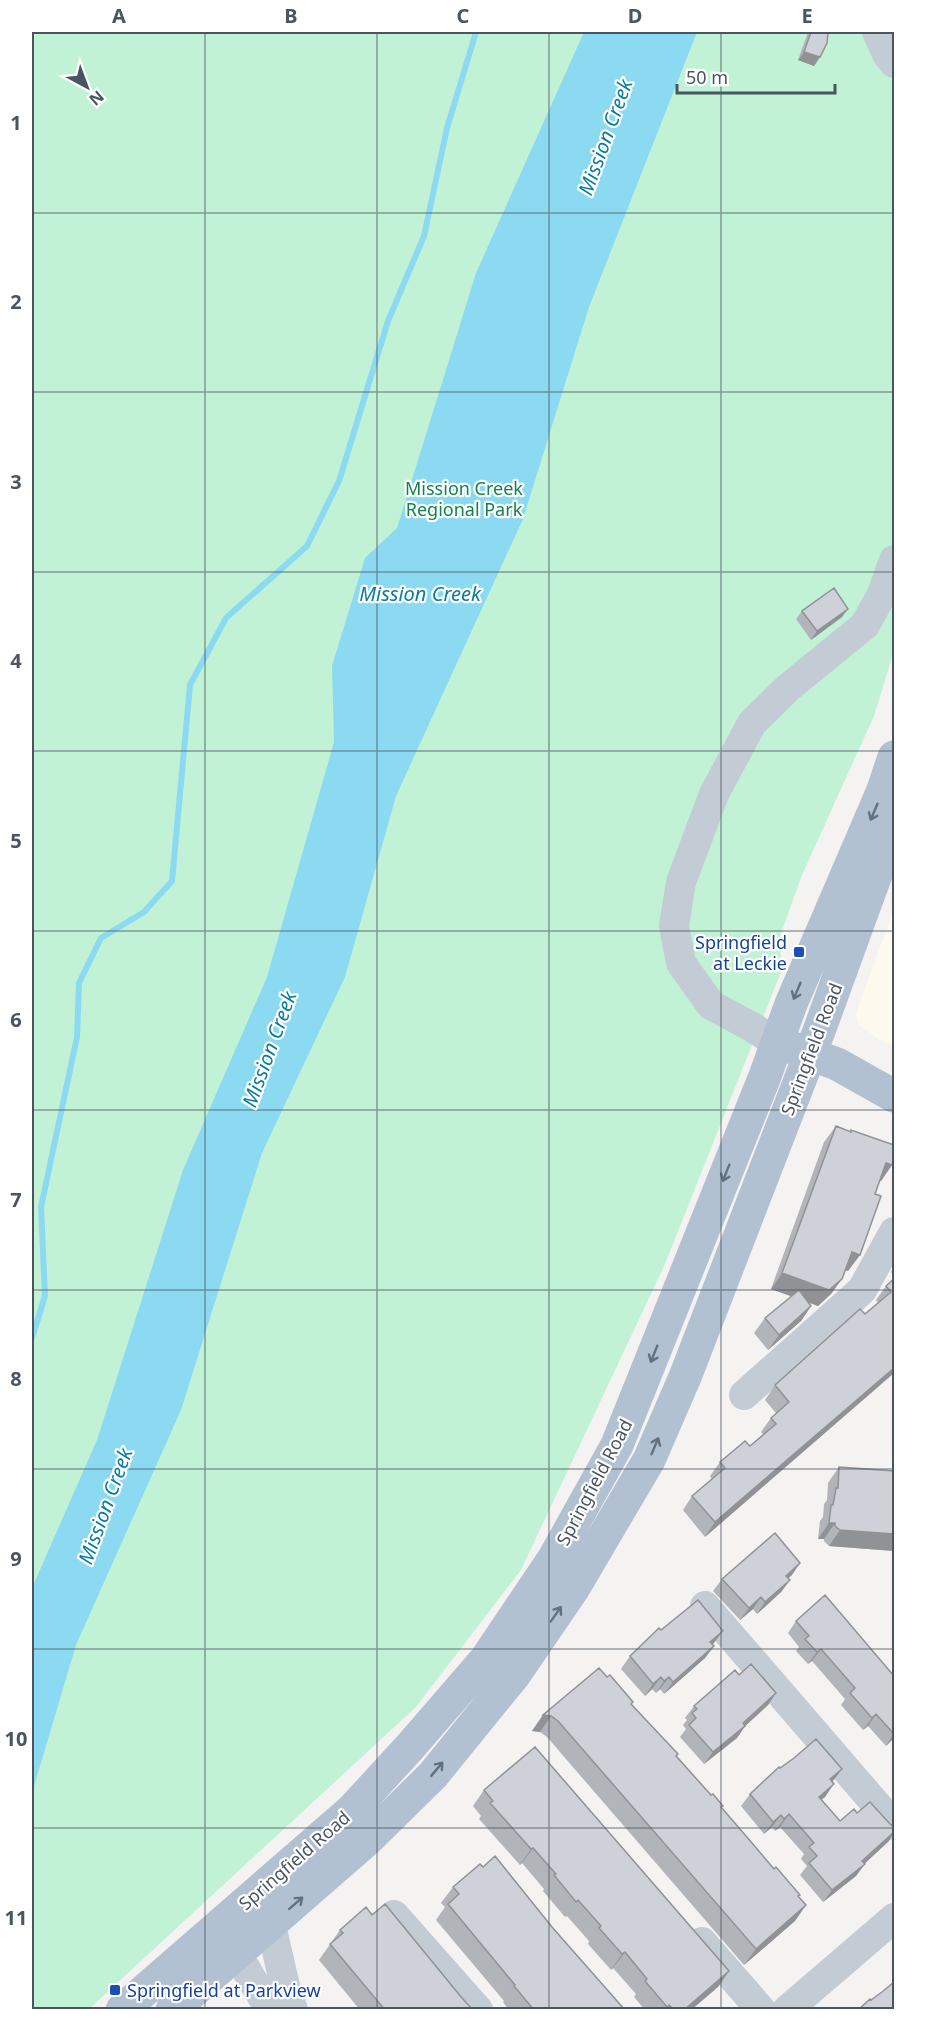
<svg xmlns="http://www.w3.org/2000/svg" width="926" height="2041" font-family="'Noto Sans',sans-serif">
<style>
.commercial{fill:#fdf9ed}
.green{fill:#c1f2d5}
.water{fill:#8cdaf1}
.lines{fill:none;stroke-linecap:round;stroke-linejoin:round}
.stream{stroke:#8cdaf1;stroke-width:6}
.minor{stroke:#c3ccd4;stroke-width:30}
.major{stroke:#b1c1d2;stroke-width:33}
.wall{fill:#b1b4b9}
.shaded-wall{fill:#909296}
.building{fill:#ced1d7;stroke:#909296;stroke-width:1.5}
.oneway{stroke:#63707d}
.grid{fill:none;stroke:#495561;stroke-width:1.5;stroke-opacity:0.55}
.transit-dot{fill:#1a4fb4;stroke:#fff;stroke-width:2}
.labels{text-anchor:middle;dominant-baseline:central;stroke-width:4.5;stroke-linejoin:round;paint-order:stroke}
.park-label{font-size:18px;fill:#13834d;stroke:#fff}
.transit-label{font-size:18px;fill:#164399;stroke:#fff;text-anchor:end}
.street-label{font-size:18px;fill:#495561;stroke:#fff}
.water-label{font-size:20px;font-style:italic;fill:#077c9e;stroke:#fff}
.neatline{fill:none;stroke:#495561;stroke-width:2}
.grid-label{font-size:20px;text-anchor:middle;font-weight:bold;fill:#495561}
</style>
<rect width="100%" height="100%" fill="#f5f2f2"/>
<path class="commercial" d="M894 909V1047L880 1040 860 1026 857 1021 856 1013Z"/>
<path class="green" d="M32 32H894V651L874 716 802 875 780 936 781 972 665 1264 521 1570 416 1707 89 2009 32 2010Z"/>
<path class="water" d="M584 32H697L589 307 523 519 396 796 345 977 262 1153 181 1410 76 1645 32 1793V1588L97 1440 183 1170 267 977 334 742 332 666 365 558 397 528 476 273Z"/>
<g class="lines">
<path class="stream" d="M32 1338 45 1296 41 1207 77 1037 79 983 101 938 144 912 172 881 190 685 226 618 307 546 339 481 388 321 424 236 447 128 476 32"/>
<path class="minor" d="M877 32 887 54 894 63
M777 1043 752 1027 711 1005 681 963 674 926 681 882 714 794 752 723 789 687 865 625 882 594 894 560
M744 1395 862 1290 894 1232
M705 1606 894 1825
M394 1915 478 2010
M271 1925 285 1986 293 2010
M228 1933 237 1954 270 2010
M702 1942 761 2010
M787 2010 894 1918"/>
<path class="major" d="M790 1047 837 1064 894 1096
M122 2010 352 1810 409 1748 486 1659 554 1558 617 1445 765 1076 791 1004 883 790 894 757
M172 2010 368 1839 433 1775 515 1674 573 1589 649 1460 685 1377 819 1031 894 825"/>
</g>
<path class="wall" d="M808 32H828L820 57 814 66 798 60Z
M802 611 842 617 811 640 796 619Z
M836 1126 850 1132 851 1130 892 1165 881 1181 879 1180 875 1194 860 1255 848 1271 845 1270 831 1294 818 1306 808 1302 811 1306 801 1321 768 1350 754 1333 765 1318 792 1296 771 1289 824 1142Z
M894 1267V1276L891 1272Z
M894 1279V1373L705 1537 683 1510 692 1496 712 1479 710 1476 720 1462 750 1446 763 1434 761 1432 771 1418 776 1413 765 1400 775 1385 878 1303 876 1300 886 1286Z
M839 1467 894 1471V1551L829 1546 824 1541V1539H818L820 1521 823 1517 824 1504 827 1500 828 1483Z
M792 1575 788 1578 790 1580 781 1592 757 1614 753 1609 740 1620 713 1591 722 1579Z
M796 1621 894 1676V1738L886 1746 868 1726 863 1730 841 1705 845 1699 812 1661 808 1664 796 1651 799 1647 788 1633Z
M661 1630 714 1643 712 1645 714 1646 705 1658 664 1694 660 1689 656 1693 652 1689 645 1696 621 1669 630 1656Z
M739 1675 776 1693 768 1705 745 1726 737 1738 704 1764 680 1737 686 1729 683 1725 687 1720 685 1718 694 1706Z
M632 1704 806 1905 795 1921 744 1965 547 1737 540 1732 532 1731 543 1715Z
M780 1768 833 1781 825 1797 821 1800 840 1821 857 1813 889 1841 864 1863 856 1876 823 1902 800 1875 807 1866 801 1859 804 1854 780 1827 775 1831 772 1827 764 1834 741 1806 750 1794Z
M484 1790 729 1971 718 1987 691 2010H645L634 1997 636 1994 613 1968 611 1970 588 1944 589 1941 567 1916 565 1917 543 1891 544 1889 522 1863 520 1865 479 1819 481 1816 473 1806Z
M483 1867 552 1927 625 2010H509L503 2002 504 2001 436 1920 445 1907 441 1903 453 1887Z
M372 1915 462 1998 473 2010H360L319 1960 340 1930Z"/>
<path class="shaded-wall" d="M804 52 820 57 814 66 798 60Z
M848 609 842 617 811 640 817 631Z
M886 1163 892 1165 881 1181 874 1178Z
M852 1252 860 1255 848 1271 840 1268Z
M782 1273 842 1279 831 1294 818 1306 771 1289Z
M811 1306 801 1321 768 1350 779 1335Z
M894 1368V1373L705 1537 715 1522Z
M829 1523H835L824 1539H818Z
M840 1530 894 1534V1551L829 1546Z
M800 1563 792 1575 777 1588 786 1576Z
M790 1580 781 1592 757 1614 765 1602Z
M761 1597 753 1609 740 1620 749 1608Z
M723 1631 714 1643 701 1654 710 1642Z
M714 1646 705 1658 664 1694 673 1682Z
M821 1649 812 1661 808 1664 817 1652Z
M661 1677 652 1689 645 1696 653 1684Z
M669 1677 660 1689 656 1693 664 1681Z
M776 1693 768 1705 742 1729 745 1726 737 1738 704 1764 713 1752Z
M876 1714 868 1726 863 1730 872 1718Z
M543 1715 551 1716 540 1732 532 1731Z
M894 1733V1738L886 1746Z
M842 1769 833 1781 821 1792 830 1779Z
M834 1784 825 1797 810 1809 819 1797Z
M789 1814 780 1827 775 1831 784 1819Z
M781 1815 772 1827 764 1834 773 1822Z
M894 1832 889 1841 859 1869 865 1864 856 1876 823 1902 832 1890Z
M533 1848 522 1863 520 1865 531 1849Z
M806 1905 795 1921 744 1965 756 1949Z
M625 1952 613 1968 611 1970 622 1954Z
M729 1971 718 1987 691 2010H684Z"/>
<path class="building" d="M811 32H828L827 43 820 57 804 52Z
M834 588 848 609 817 631 802 611Z
M836 1126 851 1132V1130L894 1145V1159L892 1165 886 1163 875 1194 881 1196 860 1255 852 1252 842 1279 829 1290 782 1273Z
M894 1279V1368L715 1522 692 1496 725 1468 720 1462 745 1441 750 1446 776 1424 771 1418 789 1402 775 1385 860 1309 865 1314 891 1292 886 1286Z
M799 1290 811 1306 779 1335 765 1318Z
M839 1467 894 1471V1534L840 1530 835 1526V1523H829L831 1505H833L836 1488H838Z
M775 1533 800 1563 786 1576 790 1580 765 1602 761 1597 749 1608 722 1579Z
M825 1595 894 1676V1734L876 1714 872 1718 850 1693 855 1688 821 1649 817 1652 805 1639 809 1636 796 1621Z
M698 1600 723 1631 710 1642 714 1646 673 1682 669 1677 664 1681 661 1677 653 1684 630 1656 659 1628 661 1630Z
M751 1664 776 1693 743 1723 745 1726 713 1752 689 1725 696 1718 692 1713 697 1709 694 1706 735 1670 739 1675Z
M599 1668 607 1677 610 1675 633 1702 631 1704 678 1754 676 1756 711 1795 713 1794 723 1806 721 1807 752 1843 774 1869 776 1867 800 1895 798 1896 806 1905 756 1949 558 1721 551 1716 543 1715Z
M816 1739 842 1769 830 1779 834 1784 819 1797 840 1821 854 1809 857 1813 870 1802 890 1824 894 1827V1832L862 1861 865 1864 832 1890 809 1863 817 1856 809 1847 814 1843 789 1814 784 1819 781 1815 773 1822 750 1794 779 1767 780 1768 794 1758Z
M535 1747 729 1971 684 2010H674L669 2005 667 2007 645 1981 647 1979 625 1952 622 1954 599 1928 601 1926 578 1900 576 1902 554 1875 556 1874 533 1848 531 1849 490 1803 493 1801 484 1790Z
M495 1856 552 1927 625 2010H534L514 1986 515 1985 448 1904 459 1894 453 1887 480 1864 483 1867Z
M385 1904 462 1998 473 2010H385L330 1944 343 1933 340 1930 366 1907 372 1915Z
M894 1982V2010H858L870 1999 871 2000 882 1992Z"/>
<defs><path id="oneway-shaft" d="M-6 0H5M1.5-3L5.5 0L1.5 3" fill="none" stroke-width="1.6" stroke-linecap="round" stroke-linejoin="round" transform="scale(1.5)"/></defs>
<g class="oneway">
<use href="#oneway-shaft" transform="translate(874 812) rotate(113)"/>
<use href="#oneway-shaft" transform="translate(797 991) rotate(113)"/>
<use href="#oneway-shaft" transform="translate(726 1173) rotate(112)"/>
<use href="#oneway-shaft" transform="translate(654 1354) rotate(112)"/>
<use href="#oneway-shaft" transform="translate(655 1446) rotate(-67)"/>
<use href="#oneway-shaft" transform="translate(556 1614) rotate(-55)"/>
<use href="#oneway-shaft" transform="translate(437 1769) rotate(-50)"/>
<use href="#oneway-shaft" transform="translate(296 1903) rotate(-41)"/>
</g>
<path class="grid" d="M205 32V2010M377 32V2010M549 32V2010M721 32V2010M32 213H894M32 392H894M32 572H894M32 751H894M32 931H894M32 1110H894M32 1290H894M32 1469H894M32 1649H894M32 1828H894"/>
<g class="transit-dot">
<rect x="793" y="946" width="12" height="12" rx="3"/>
<rect x="109" y="1984" width="12" height="12" rx="3"/>
</g>
<g class="labels">
<g class="park-label">
<text x="464" y="488">Mission Creek<tspan x="464" dy="21">Regional Park</tspan></text>
</g>
<g class="transit-label">
<text x="787" y="942">Springfield<tspan x="787" dy="21">at Leckie</tspan></text>
<text x="127" y="1990" text-anchor="start">Springfield at Parkview</text>
</g>
<g class="street-label">
<text transform="translate(811 1049) rotate(-69)">Springfield Road</text>
<text transform="translate(594 1482) rotate(-62)">Springfield Road</text>
<text transform="translate(294 1860) rotate(-41)">Springfield Road</text>
</g>
<g class="water-label">
<text transform="translate(605 137) rotate(-70)">Mission Creek</text>
<text x="420" y="593">Mission Creek</text>
<text transform="translate(269 1049) rotate(-70)">Mission Creek</text>
<text transform="translate(105 1506) rotate(-70)">Mission Creek</text>
</g>
</g>
<rect width="926" height="2041" fill="none" stroke="#ffffff" stroke-width="66"/>
<g transform="translate(87 87) rotate(139)" stroke="#ffffff" stroke-width="4.5" paint-order="stroke">
<path d="M0-4.5L10 22L0 15L-10 22Z" fill="#495561"/>
<text y="-9" font-size="16" font-weight="bold" text-anchor="middle" fill="#495561">N</text>
</g>
<path d="M677 84v9h158v-9" fill="none" stroke="#495561" stroke-width="3"/>
<text x="686" y="84" font-size="18" fill="#495561" stroke="#ffffff" stroke-width="4.5" paint-order="stroke">50 m</text>
<rect x="33" y="33" width="860" height="1975" class="neatline"/>
<g class="grid-label">
<text x="119" y="23">A</text>
<text x="291" y="23">B</text>
<text x="463" y="23">C</text>
<text x="635" y="23">D</text>
<text x="807" y="23">E</text>
<text x="16" y="130">1</text>
<text x="16" y="309">2</text>
<text x="16" y="489">3</text>
<text x="16" y="668">4</text>
<text x="16" y="848">5</text>
<text x="16" y="1027">6</text>
<text x="16" y="1207">7</text>
<text x="16" y="1386">8</text>
<text x="16" y="1566">9</text>
<text x="16" y="1746">10</text>
<text x="16" y="1925">11</text>
</g>
</svg>
